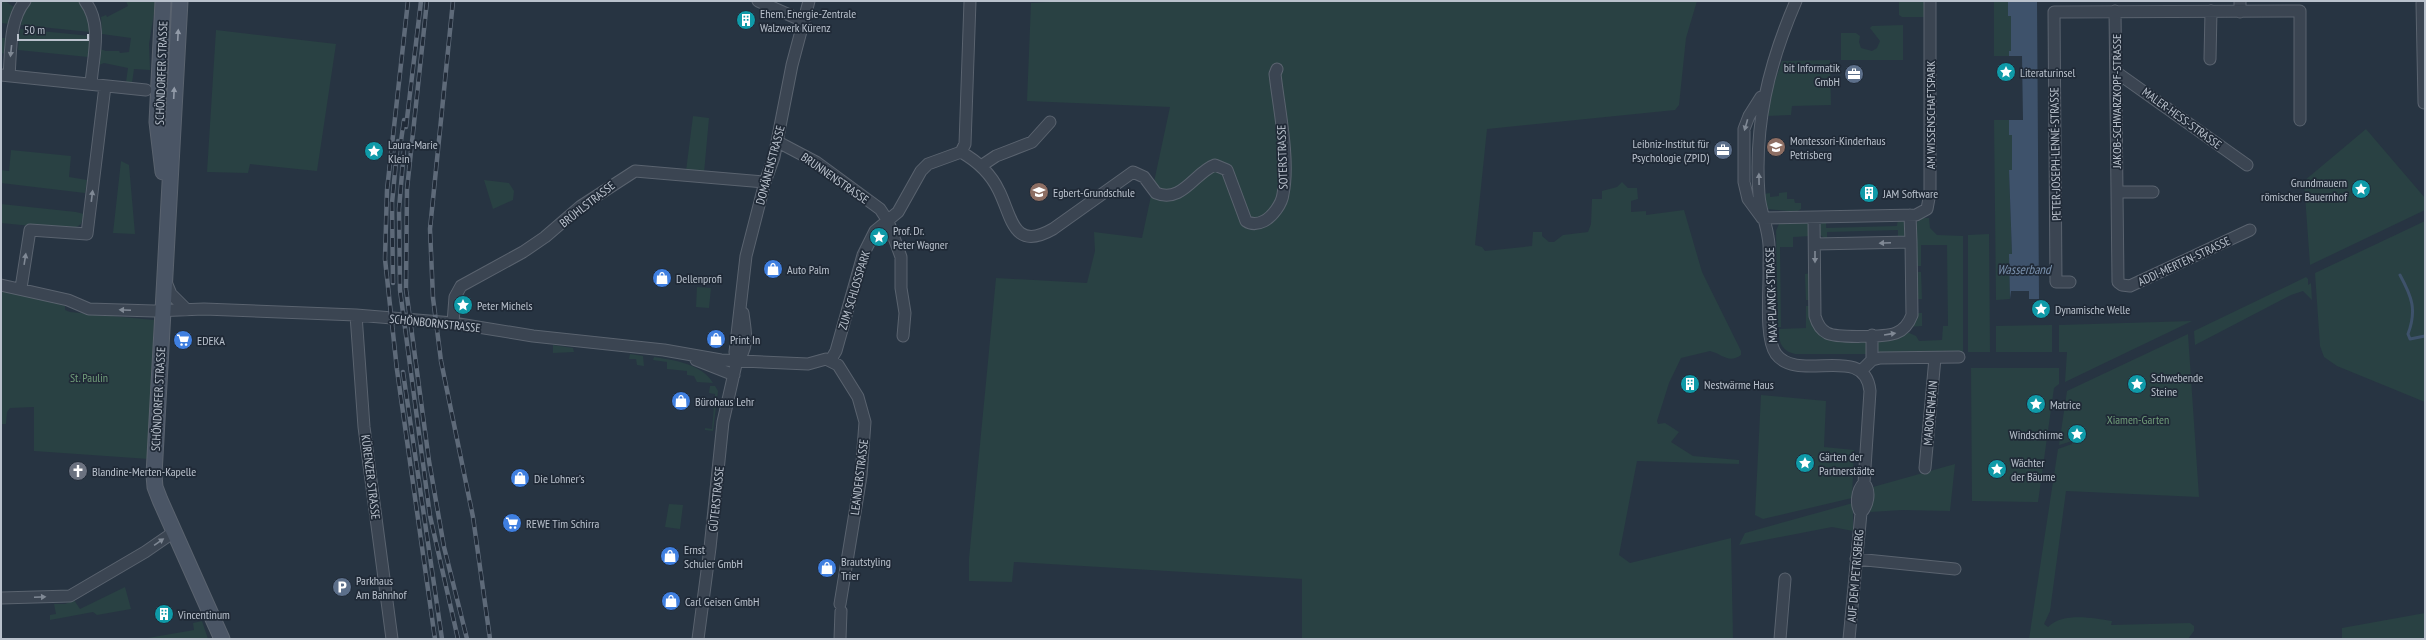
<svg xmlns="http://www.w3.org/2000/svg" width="2426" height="640" font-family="'PT Sans Narrow',sans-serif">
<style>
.green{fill:#294143}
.water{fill:#3e526b}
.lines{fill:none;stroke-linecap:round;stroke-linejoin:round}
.stream{stroke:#3e526b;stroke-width:3}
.minor-casing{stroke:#5a636f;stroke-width:13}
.secondary-casing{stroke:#5a636f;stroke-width:17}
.minor{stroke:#3b4552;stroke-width:11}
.secondary{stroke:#4a5565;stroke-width:15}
.rail-casing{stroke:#5e6a79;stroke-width:4.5}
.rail{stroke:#202a37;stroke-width:3;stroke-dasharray:9;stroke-linecap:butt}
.oneway{fill:#929ba8}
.oneway2{fill:#808995}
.labels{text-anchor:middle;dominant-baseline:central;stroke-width:3.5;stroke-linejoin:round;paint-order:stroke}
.poi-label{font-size:12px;fill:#b9c1cc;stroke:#202a37;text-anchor:start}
.street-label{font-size:12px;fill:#b9c1cc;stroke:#202a37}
.park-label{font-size:12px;fill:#709c79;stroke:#202a37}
.water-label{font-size:13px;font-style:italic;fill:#7a92ae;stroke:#202a37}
</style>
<rect width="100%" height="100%" fill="#273442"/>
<path class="green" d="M1 1H5L14 7 9 24 1 23Z
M31 1H79L88 14 90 32 21 25 23 14Z
M126 1H156L149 44 150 70 134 69 132 83 126 82 128 68 104 63 99 65 100 49 106 51H119L120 53 129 52 131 38 102 34 101 17 106 15 107 17 128 6Z
M1068 1H1697L1686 38 1679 105 1675 110 1487 129 1475 245 1482 247 1485 251 1532 246 1533 232H1542V236L1549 242H1554L1563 235 1588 232 1591 224 1592 199H1602V191L1617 187 1622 182 1628 188H1637L1638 199 1631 201V212L1646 211V215L1684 210 1702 272 1741 351V355C1729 364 1722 354 1710 351L1681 358 1669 383 1657 421 1658 424 1665 423 1679 432 1671 442 1693 456 1739 460V464L1637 461 1619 555 1630 563 1731 538 1733 639H1302V579L1014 562 1012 582 969 581V559L996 278 1087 283 1095 251 1094 232 1142 238 1170 107 1027 101 1031 3Z
M1899 1H1926V17H1902L1899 15Z
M1994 1H2008V15H2011V51H2009V56H1994Z
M1903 25V60H1841V33H1856L1860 36 1859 42 1861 48 1872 51 1877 48 1880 41 1870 28 1872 26Z
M20 29 91 36 88 57 18 50Z
M216 30 336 44 317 171 250 164 248 173 207 172Z
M2 38H8L6 54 1 53Z
M1830 60 1831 105 1792 106 1791 115 1766 116 1767 104 1782 61Z
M693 116 709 118 704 173 686 171Z
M1994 120H2009V135H2012V170H2009L2012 254 2009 255 2010 299 1996 300Z
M2366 129 2425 198V210L2310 265 2304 181Z
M11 150 71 156 69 177 87 180 85 193 1 183V170L9 171Z
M121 161 129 165 135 234 113 233Z
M484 180 509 183 514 191 513 200 493 209Z
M1787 192V199H1794L1795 203H1801V209L1796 212 1768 209 1764 194 1770 193V197L1779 196V193Z
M1 204 76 212 84 214 81 224 72 230 1 223Z
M1898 218 1906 221 1908 233 1904 237 1898 238V230L1827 232V240L1819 234V225L1826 221V228L1897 226Z
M1920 218H1929L1930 228 1937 235 1963 236V352L1875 353V344L1879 339 1907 332 1916 336 1919 341 1942 340 1943 326H1948L1947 245H1921V266H1916V224Z
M1790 221 1808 222 1811 236 1793 237V247H1780L1781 327H1778L1776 231 1779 224Z
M2425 221V402L2337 366 2324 357 2320 346 2315 273Z
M1989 234 1990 352H1968V235Z
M1915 272H1921L1922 299H1915Z
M1812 273V300H1806L1805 274Z
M2306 277 2308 279V285L2311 283 2312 300 2303 291 2291 295 2195 345 2194 331Z
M697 287 711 288 709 308 696 307Z
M1 291 19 294 65 306V310L70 312 154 320 149 459 34 451V407L10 408 7 412 6 424H1Z
M1918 304V313H1922V326L1908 327 1915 305Z
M1806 306H1812L1815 324 1868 341 1870 354H1795C1782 351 1778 342 1779 329L1806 328Z
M2192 321 2065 382 2067 352H2059V325Z
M2052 325V352H1996V326Z
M2188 334 2199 497 2066 491 2050 611 2044 624 2048 627C2063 612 2093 618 2112 621L2111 625 2190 623 2194 626V631L2188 639H2029L2058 449 2072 444V441L2059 445 2067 391Z
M553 345 573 348 574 352 553 353Z
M630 354 643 356 644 366 637 365 636 359H629Z
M654 357C674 360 702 364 713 383L697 382 694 376 687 375V371L667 369V362L653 360Z
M1971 368H2059V384L2054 388 2038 502 1972 501Z
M710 386H715L718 391 713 431 705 430V428L712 429 715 394 709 393Z
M1761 395 1826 401 1824 447 1854 450 1852 498 1763 519 1755 515Z
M1955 464 1950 511 1902 510 1870 512 1873 487Z
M1853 503V531L1832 527 1739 545 1745 533Z
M669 504 683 505 680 529 665 527Z
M125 587 131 609 97 615 93 612 50 620V615L56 614 54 604H65L74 600 80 609Z
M2425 613V639H2342V628Z
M202 621 208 639H142L194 630 193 623Z"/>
<path class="water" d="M2008 1H2037L2039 299H2029V291H2011L2010 299 2009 254H2012L2009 170H2012V135H2009V120H2023L2022 56H2009V51H2011V16H2008Z"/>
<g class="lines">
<path class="stream" d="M2400 275C2412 297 2417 310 2408 334L2410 339 2425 336"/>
<defs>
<path id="minor" d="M85 1C103 25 93 56 91 84
M758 1 803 21
M1796 1C1768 66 1754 125 1759 195 1760 210 1766 222 1768 237 1770 246 1769 257 1769 267 1770 288 1764 337 1776 354 1798 384 1865 342 1870 391L1864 483C1871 492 1868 505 1861 513L1849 639
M2115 11 2118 282 2122 285 2130 286 2250 230
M2240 12V1
M2210 59 2211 11
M2116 72 2247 165
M1 75 146 90
M9 76C11 52 9 20 25 1
M1761 97 1749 116 1744 129V182L1748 199 1762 218
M2424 103 2422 3H2425
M778 142 816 162 880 209 888 221 901 257V288L905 313 903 336
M961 152C977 161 991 174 999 191 1012 217 1013 252 1053 229L1133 172 1144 177 1156 193C1182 204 1195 172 1215 165L1227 170 1246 221C1252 225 1258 224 1264 221 1272 217 1282 204 1283 194 1290 161 1279 109 1275 74L1277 69
M981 166 996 156 1032 142 1050 122
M2117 192H2153
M1910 215 1911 242
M1762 218 1916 215 1927 209 1930 193V1
M1814 218 1815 316C1817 323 1821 330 1827 333 1836 338 1886 337 1896 333 1904 330 1909 323 1912 315L1911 242 1815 244
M166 282 171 294 187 310
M2070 282H2056L2054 12 2300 11V120
M1 285 68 300 89 309 154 311 204 309 356 315 453 323 533 336 664 350 721 360 808 364 826 359 830 361 836 351 863 255 875 231 898 212 921 171 928 164 961 152 965 144 970 1
M21 288 30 230 87 234 105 86
M356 315 364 427 392 639
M453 323 455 297 461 286 523 252 545 237 581 206 635 171 765 182
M696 360 734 375
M737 360 735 352 746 256 765 182 774 157 792 65 809 1
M737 360C750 348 745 329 743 313
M1872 360V335
M830 361 838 365 858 397 865 422 861 476 840 604
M1861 371 1872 360 1880 358 1959 357
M1925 468 1935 358
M1861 513C1855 505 1857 490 1864 483
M1856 559 1955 569
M1 598 70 596 145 552 174 532
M698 639 710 548 723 422 737 360
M840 639 841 611
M1780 639 1785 579"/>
<path id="secondary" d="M180 1 154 475 155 487 160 500 222 639
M163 172 157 122 163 1"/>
</defs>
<use href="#minor" class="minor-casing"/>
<use href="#secondary" class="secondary-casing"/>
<use href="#minor" class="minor"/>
<use href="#secondary" class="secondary"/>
<defs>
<path id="rail" d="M408 1 387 190 385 259 397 370 435 639
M427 1 407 189 406 289 429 461 444 547 467 639
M453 1 430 229 433 298 441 361 473 517 490 639
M406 127 421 1
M400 148 404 120
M404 149 399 209 400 290 430 516 458 639
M393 283 392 203 398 141
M403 372 442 639"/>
</defs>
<use href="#rail" class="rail-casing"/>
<use href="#rail" class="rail"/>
</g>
<defs><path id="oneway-solid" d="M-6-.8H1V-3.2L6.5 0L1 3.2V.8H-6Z"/></defs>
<g class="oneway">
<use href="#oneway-solid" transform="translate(178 35) rotate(-87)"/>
<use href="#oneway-solid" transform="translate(174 93) rotate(-87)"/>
</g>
<g class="oneway2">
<use href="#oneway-solid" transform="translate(11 51) rotate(96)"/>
<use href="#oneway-solid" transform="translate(1746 125) rotate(106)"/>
<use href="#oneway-solid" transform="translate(1759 179) rotate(-91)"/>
<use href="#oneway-solid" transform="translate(92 196) rotate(-83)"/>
<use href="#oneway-solid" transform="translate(1885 243) rotate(178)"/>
<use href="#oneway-solid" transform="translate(1815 257) rotate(90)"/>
<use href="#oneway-solid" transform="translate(25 259) rotate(-81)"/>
<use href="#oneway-solid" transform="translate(125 310) rotate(-178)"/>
<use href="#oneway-solid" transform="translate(1890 334) rotate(-9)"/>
<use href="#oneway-solid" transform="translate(159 542) rotate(-35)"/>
<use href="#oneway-solid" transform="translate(40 597) rotate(-2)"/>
</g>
<defs>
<symbol id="building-disc" viewBox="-11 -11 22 22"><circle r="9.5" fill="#0f9aa8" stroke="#202a37"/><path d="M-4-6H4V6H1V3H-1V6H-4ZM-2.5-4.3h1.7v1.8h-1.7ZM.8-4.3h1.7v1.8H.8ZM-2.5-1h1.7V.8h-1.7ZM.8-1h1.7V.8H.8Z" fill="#fff"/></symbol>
<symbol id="sight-disc" viewBox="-11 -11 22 22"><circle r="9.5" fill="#0f9aa8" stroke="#202a37"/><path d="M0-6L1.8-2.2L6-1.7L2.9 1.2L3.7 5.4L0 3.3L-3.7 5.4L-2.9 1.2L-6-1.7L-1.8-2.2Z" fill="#fff"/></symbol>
<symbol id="office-disc" viewBox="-11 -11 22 22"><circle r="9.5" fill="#5c6f8a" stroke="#202a37"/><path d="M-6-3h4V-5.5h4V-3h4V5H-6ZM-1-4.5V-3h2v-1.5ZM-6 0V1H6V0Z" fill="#fff"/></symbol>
<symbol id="school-disc" viewBox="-11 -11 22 22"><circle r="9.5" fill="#8d6e63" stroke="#202a37"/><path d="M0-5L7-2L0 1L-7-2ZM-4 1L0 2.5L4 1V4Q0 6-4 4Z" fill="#fff"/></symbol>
<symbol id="shop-disc" viewBox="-11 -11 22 22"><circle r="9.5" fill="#3f7fe0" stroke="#202a37"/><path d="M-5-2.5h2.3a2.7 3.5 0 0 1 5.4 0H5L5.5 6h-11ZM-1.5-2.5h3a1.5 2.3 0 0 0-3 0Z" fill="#fff"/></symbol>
<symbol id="supermarket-disc" viewBox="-11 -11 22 22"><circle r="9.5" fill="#3f7fe0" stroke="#202a37"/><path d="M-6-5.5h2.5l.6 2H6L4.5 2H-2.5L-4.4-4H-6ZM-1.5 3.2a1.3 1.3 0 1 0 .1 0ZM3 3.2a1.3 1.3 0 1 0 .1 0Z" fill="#fff"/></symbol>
<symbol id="church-disc" viewBox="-11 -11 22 22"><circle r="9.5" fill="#6b7280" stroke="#202a37"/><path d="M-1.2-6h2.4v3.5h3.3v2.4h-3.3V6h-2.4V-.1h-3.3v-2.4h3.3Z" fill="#fff"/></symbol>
<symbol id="parking-disc" viewBox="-11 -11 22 22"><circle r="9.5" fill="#5c6f8a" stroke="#202a37"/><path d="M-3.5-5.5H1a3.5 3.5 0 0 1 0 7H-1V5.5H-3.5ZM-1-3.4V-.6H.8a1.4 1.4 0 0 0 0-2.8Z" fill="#fff"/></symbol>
</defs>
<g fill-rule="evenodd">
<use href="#building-disc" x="735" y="9" width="22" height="22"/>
<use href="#sight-disc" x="1995" y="61" width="22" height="22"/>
<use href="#office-disc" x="1843" y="63" width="22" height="22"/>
<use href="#school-disc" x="1765" y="136" width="22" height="22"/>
<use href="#office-disc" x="1712" y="139" width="22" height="22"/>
<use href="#sight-disc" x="363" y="140" width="22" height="22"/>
<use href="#sight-disc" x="2350" y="178" width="22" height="22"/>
<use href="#school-disc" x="1028" y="181" width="22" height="22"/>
<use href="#building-disc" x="1858" y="182" width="22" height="22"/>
<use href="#sight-disc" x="868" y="226" width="22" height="22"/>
<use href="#shop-disc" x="762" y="258" width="22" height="22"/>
<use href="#shop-disc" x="651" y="267" width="22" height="22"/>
<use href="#sight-disc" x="452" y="294" width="22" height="22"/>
<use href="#sight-disc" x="2030" y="298" width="22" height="22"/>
<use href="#shop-disc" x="705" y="328" width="22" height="22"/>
<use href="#supermarket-disc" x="172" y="329" width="22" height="22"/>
<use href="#building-disc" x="1679" y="373" width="22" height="22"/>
<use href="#sight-disc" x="2126" y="373" width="22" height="22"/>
<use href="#shop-disc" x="670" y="390" width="22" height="22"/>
<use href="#sight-disc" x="2025" y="393" width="22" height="22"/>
<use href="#sight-disc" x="2066" y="423" width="22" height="22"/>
<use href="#sight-disc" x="1794" y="452" width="22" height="22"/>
<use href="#sight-disc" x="1986" y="458" width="22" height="22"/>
<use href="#church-disc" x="67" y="460" width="22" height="22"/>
<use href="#shop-disc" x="509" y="467" width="22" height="22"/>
<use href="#supermarket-disc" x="501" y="512" width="22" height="22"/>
<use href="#shop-disc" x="659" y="545" width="22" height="22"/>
<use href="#shop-disc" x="816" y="557" width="22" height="22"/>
<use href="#parking-disc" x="331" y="576" width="22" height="22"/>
<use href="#shop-disc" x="660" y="590" width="22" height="22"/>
<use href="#building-disc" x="153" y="603" width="22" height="22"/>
</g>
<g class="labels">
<g class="poi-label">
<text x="760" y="13">Ehem. Energie-Zentrale<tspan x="760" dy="14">Walzwerk Kürenz</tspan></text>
<text x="1840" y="67" text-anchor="end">bit Informatik<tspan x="1840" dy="14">GmbH</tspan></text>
<text x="2020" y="72">Literaturinsel</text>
<text x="1790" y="140">Montessori-Kinderhaus<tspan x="1790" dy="14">Petrisberg</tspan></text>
<text x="1709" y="143" text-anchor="end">Leibniz-Institut für<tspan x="1709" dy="14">Psychologie (ZPID)</tspan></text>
<text x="388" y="144">Laura-Marie<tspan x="388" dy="14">Klein</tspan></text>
<text x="2347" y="182" text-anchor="end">Grundmauern<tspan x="2347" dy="14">römischer Bauernhof</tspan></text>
<text x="1053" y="192">Egbert-Grundschule</text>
<text x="1883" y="193">JAM Software</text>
<text x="893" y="230">Prof. Dr.<tspan x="893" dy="14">Peter Wagner</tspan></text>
<text x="787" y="269">Auto Palm</text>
<text x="676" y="278">Dellenprofi</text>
<text x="477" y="305">Peter Michels</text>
<text x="2055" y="309">Dynamische Welle</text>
<text x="730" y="339">Print In</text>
<text x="197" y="340">EDEKA</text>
<text x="2151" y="377">Schwebende<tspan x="2151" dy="14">Steine</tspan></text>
<text x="1704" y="384">Nestwärme Haus</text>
<text x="695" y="401">Bürohaus Lehr</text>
<text x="2050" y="404">Matrice</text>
<text x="2063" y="434" text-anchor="end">Windschirme</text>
<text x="1819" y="456">Gärten der<tspan x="1819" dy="14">Partnerstädte</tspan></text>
<text x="2011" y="462">Wächter<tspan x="2011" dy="14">der Bäume</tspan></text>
<text x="92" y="471">Blandine-Merten-Kapelle</text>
<text x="534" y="478">Die Lohner's</text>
<text x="526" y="523">REWE Tim Schirra</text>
<text x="684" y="549">Ernst<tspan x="684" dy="14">Schuler GmbH</tspan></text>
<text x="841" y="561">Brautstyling<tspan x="841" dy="14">Trier</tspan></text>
<text x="356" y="580">Parkhaus<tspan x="356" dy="14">Am Bahnhof</tspan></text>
<text x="685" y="601">Carl Geisen GmbH</text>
<text x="178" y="614">Vincentinum</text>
</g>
<g class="street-label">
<text transform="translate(161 73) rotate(-88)">SCHÖNDORFER STRASSE</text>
<text transform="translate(2116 101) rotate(-90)">JAKOB-SCHWARZKOPF-STRASSE</text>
<text transform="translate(1930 115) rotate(-90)">AM WISSENSCHAFTSPARK</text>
<text transform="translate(2182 118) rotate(36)">MALER-HESS-STRASSE</text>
<text transform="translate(2055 154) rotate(-91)">PETER-JOSEPH-LENNÉ-STRASSE</text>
<text transform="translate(1282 157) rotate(-92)">SOTERSTRASSE</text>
<text transform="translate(770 165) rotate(-75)">DOMÄNENSTRASSE</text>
<text transform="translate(835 178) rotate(35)">BRUNNENSTRASSE</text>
<text transform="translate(587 204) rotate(-38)">BRÜHLSTRASSE</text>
<text transform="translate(2184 261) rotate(-25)">ADDI-MERTEN-STRASSE</text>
<text transform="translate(854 290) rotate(-73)">ZUM SCHLOSSPARK</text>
<text transform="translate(1771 295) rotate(-92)">MAX-PLANCK-STRASSE</text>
<text transform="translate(435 323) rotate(6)">SCHÖNBORNSTRASSE</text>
<text transform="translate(158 399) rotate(-87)">SCHÖNDORFER STRASSE</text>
<text transform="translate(1930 413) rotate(-85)">MARONENHAIN</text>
<text transform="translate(371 477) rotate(83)">KÜRENZER STRASSE</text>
<text transform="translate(859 477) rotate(-83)">LEANDERSTRASSE</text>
<text transform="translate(716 499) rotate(-84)">GÜTERSTRASSE</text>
<text transform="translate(1855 576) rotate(-85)">AUF DEM PETRISBERG</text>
</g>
<g class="park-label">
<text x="89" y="377">St. Paulin</text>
<text x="2138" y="419">Xiamen-Garten</text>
</g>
<g class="water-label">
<text x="2024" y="269">Wasserband</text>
</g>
</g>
<rect width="2426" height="640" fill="none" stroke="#b9c1cc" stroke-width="4"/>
<path d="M18 34v6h70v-6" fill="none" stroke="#b9c1cc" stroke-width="2"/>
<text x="24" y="34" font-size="12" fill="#b9c1cc" stroke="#202a37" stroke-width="3" paint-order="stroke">50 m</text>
</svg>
